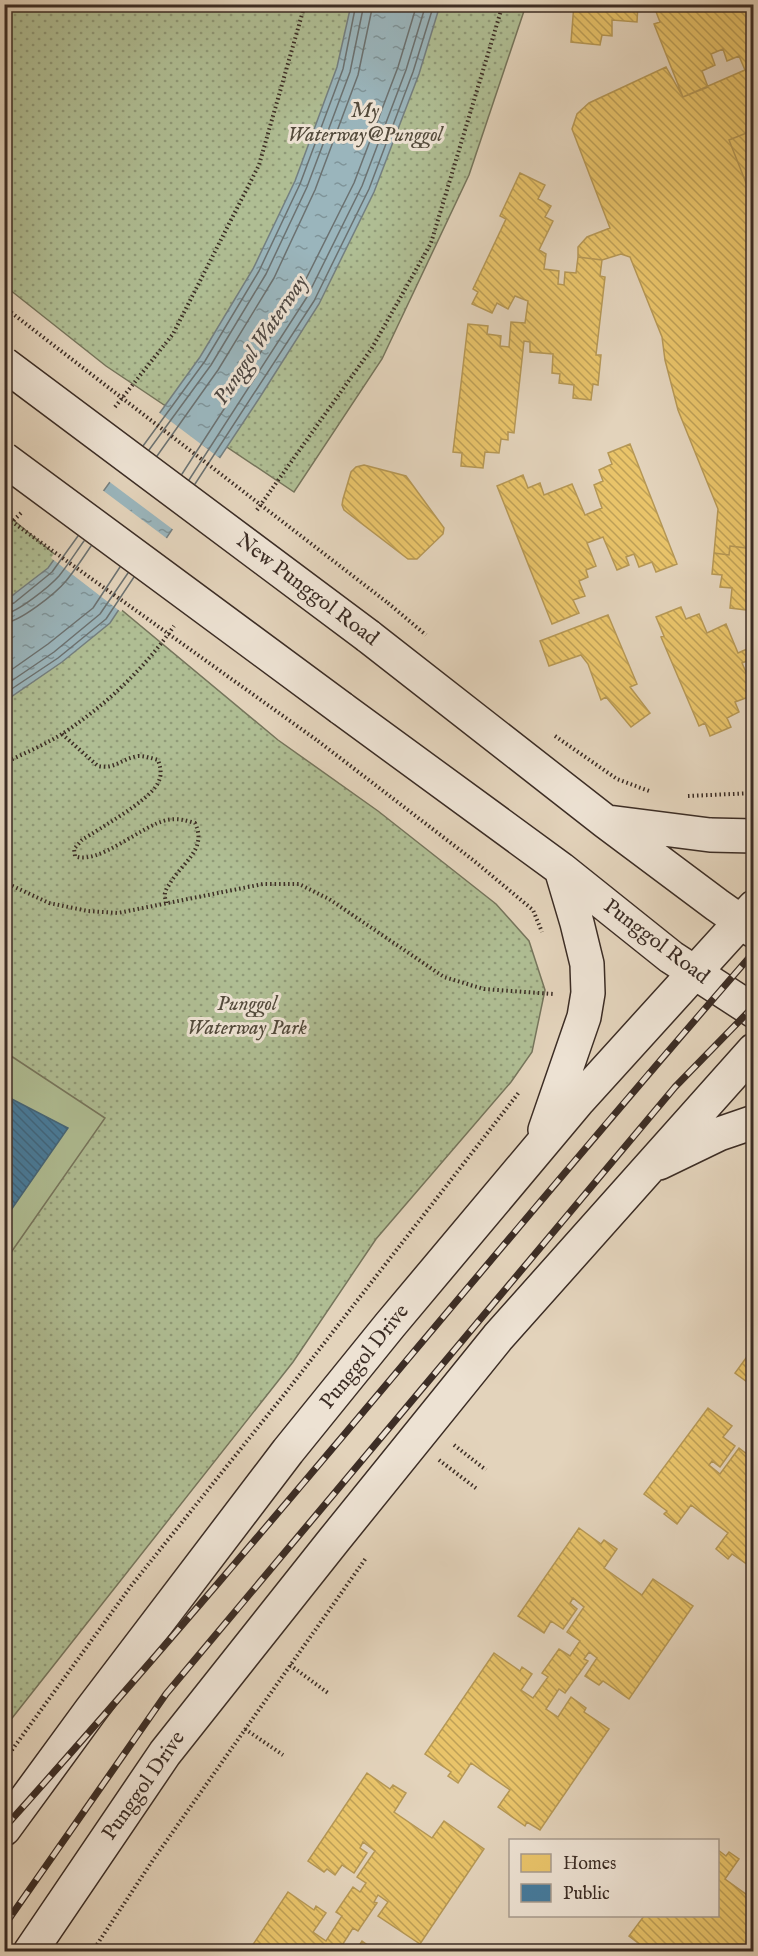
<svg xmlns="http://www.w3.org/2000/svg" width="758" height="1956" font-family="'IM FELL English',serif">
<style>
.green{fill:url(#green-dots);stroke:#76755c;stroke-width:1.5}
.pitch{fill:#afbd93;stroke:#76755c;stroke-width:1.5}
.water{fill:url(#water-ripples);stroke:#747f80;stroke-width:1.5}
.pier{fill:#e3d3bb}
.homes{fill:url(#homes-back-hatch);stroke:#b59755;stroke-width:1.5}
.public{fill:url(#public-back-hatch);stroke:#426479;stroke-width:1.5}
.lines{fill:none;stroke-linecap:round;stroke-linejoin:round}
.shore{stroke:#6b7170;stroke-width:1.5}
.secondary-casing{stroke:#3c2d25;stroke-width:36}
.path{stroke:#3c2d25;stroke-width:4;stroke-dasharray:1.5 3;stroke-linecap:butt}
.secondary{stroke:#ede2d3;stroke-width:33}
.rail-casing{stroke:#3c2d25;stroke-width:7}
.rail{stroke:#ede2d3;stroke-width:4.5;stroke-dasharray:14;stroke-linecap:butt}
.secondary-bridge-casing{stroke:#3c2d25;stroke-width:36;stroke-linecap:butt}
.path-bridge{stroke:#3c2d25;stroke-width:4;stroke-dasharray:1.5 3;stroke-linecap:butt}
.secondary-bridge{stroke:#ede2d3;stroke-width:33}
.labels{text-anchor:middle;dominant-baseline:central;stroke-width:6;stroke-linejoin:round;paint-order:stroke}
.park-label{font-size:21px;font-style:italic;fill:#534a3b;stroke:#ede2d3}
.street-label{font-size:21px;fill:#3c2d25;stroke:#ede2d3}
.water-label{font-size:22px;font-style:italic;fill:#4f4843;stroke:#ede2d3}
</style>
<defs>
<pattern id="green-dots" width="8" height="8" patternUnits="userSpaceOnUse" patternTransform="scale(1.5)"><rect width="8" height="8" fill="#afbd93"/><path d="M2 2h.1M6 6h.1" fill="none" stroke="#909a78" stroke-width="1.8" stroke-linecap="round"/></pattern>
<pattern id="water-ripples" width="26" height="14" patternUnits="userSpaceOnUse" patternTransform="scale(1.5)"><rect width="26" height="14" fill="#9ab5bc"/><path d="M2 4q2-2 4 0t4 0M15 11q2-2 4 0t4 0" fill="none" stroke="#7f9499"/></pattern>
<pattern id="homes-back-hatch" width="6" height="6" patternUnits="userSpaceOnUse" patternTransform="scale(1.5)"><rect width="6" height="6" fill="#e9c46a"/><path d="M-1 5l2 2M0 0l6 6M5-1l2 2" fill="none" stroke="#bea057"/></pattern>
<pattern id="public-back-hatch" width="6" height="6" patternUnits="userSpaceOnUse" patternTransform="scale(1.5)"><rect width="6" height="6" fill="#457b9d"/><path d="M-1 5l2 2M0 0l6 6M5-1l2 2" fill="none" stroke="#3b6580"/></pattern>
</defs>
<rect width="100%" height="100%" fill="#e3d3bb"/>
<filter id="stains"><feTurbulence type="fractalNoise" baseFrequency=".00333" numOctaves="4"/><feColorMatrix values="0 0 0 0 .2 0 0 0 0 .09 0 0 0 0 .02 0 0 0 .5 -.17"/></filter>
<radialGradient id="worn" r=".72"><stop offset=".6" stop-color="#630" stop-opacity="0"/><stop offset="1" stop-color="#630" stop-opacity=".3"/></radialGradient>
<path class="green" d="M4 5H526L469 175 382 359 294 492 106 366 5 286Z
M5 513 278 740 378 811 496 904 529 941 545 990 532 1052 511 1082 376 1239 293 1362 5 1727Z"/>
<path class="pitch" d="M5 1052 105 1118 5 1261Z"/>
<path class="water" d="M351 5H440L419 74 374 192 319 304 260 397 110 623 62 662 5 701V601L48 568 200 357 253 269 295 181 337 67Z"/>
<path class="pier" d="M157 411 222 460 175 531 107 480Z
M101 489 169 540 121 612 51 558Z"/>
<path class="homes" d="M574 4H638L637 22 612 20V36L602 35 600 45 571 42Z
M653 4H747L754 20V66L745 70 739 56 727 61 723 49 711 54 715 65 702 71 708 87 683 97 654 24 660 22Z
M666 67 683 97 745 70 754 81V130L729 140 754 203V549L730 546 729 555 714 553 718 509 678 410 665 360 662 337 630 257 621 254 602 260 578 257V247L587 237 610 228 572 129 577 114 589 103Z
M754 130V203L729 140Z
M520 173 545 185 538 199 551 206 545 217 553 221 539 250 546 254 544 269 559 271 558 284 564 285 565 272 576 273 578 257 602 260 600 276 605 277 596 355H601L598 385 593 384 591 400 573 398 574 385 559 383 560 374 552 373 553 354 530 352V342L524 341 514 433 508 432V440L501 439 499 453 485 452 483 468 461 466 462 453 453 452 468 324 488 326 487 334 501 336 500 346 509 347 511 322 525 323 528 301 515 296 508 309 497 303 492 313 472 304 478 292 473 289 506 219 500 216Z
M630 444 677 564 656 572 652 562 639 567 634 554 626 557 629 565 617 570 603 537 587 543 596 566 586 570 588 577 579 581 585 596 573 600 579 613 552 624 497 486 523 475 528 488 540 483 544 495 572 484 585 515 602 508 594 485 603 481 599 470 612 464 608 453Z
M364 465 406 476 444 528 443 534 417 559H408L344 510 342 505 343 499 351 472 356 467Z
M730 546 754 549V611L730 608 732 588 720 587 722 575 712 574 714 553 729 555Z
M681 607 686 619 699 614 707 633 726 624 738 653 754 646V658L742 663 754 690V695L735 702 739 712 727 718 731 727 710 736 705 723 699 726 661 637 664 636 656 617Z
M608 615 637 684 630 687 650 713 631 727 606 697 601 700 588 664 581 655 549 666 540 641Z
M754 1347V1387L735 1373Z
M708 1408 732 1426 723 1437 735 1446 720 1467 712 1461 709 1465 720 1474 739 1448 752 1458 754 1456V1569L732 1554 728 1559 716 1549 728 1533 691 1505 677 1524 664 1514 667 1511 644 1494Z
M579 1528 601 1544 604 1540 617 1549 604 1568 642 1595 653 1579 693 1606 629 1699 603 1681 599 1685 585 1676 597 1658 589 1652 584 1659 588 1661 565 1693 559 1689 546 1709 558 1717 571 1697 586 1708 584 1712 609 1729 540 1830 527 1822 525 1826 498 1807 510 1790 471 1763 458 1783 448 1776 451 1772 425 1754 494 1653 520 1671 522 1667 532 1674 521 1690 533 1698 548 1677 542 1673 559 1649 570 1656 580 1641 567 1632 584 1607 573 1598 570 1603 577 1609 563 1629 551 1621 544 1633 518 1616Z
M367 1773 390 1789 393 1785 406 1793 394 1812 432 1838 444 1821 484 1849 420 1944 378 1916 388 1902 378 1895 374 1902 377 1903 358 1931 353 1928 339 1950 340 1952H248L288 1892 314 1910 316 1906 326 1913 313 1932 326 1941 342 1916 336 1912 353 1887 360 1892 366 1883 357 1877 375 1851 363 1842 360 1848 367 1853 354 1873 342 1865 335 1875 327 1869 324 1872 308 1861Z
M718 1850 726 1856 729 1852 739 1859 725 1879 754 1900V1952H675L672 1949 670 1952H650L629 1936 644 1916H718Z
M362 1941 377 1952H355Z"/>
<path class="public" d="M4 1095 68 1128 4 1220Z"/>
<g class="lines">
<path class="shore" d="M143 446 205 361 259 271 300 184 343 69 356 4
M149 450 211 365 266 274 307 187 350 72 364 4
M157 456 218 370 274 278 315 190 358 75 373 4
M182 474 299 293 354 183 398 67 417 4
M189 480 307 297 362 186 406 70 426 4
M195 484 314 301 369 189 413 72 434 4
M4 606 14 603 52 572 78 536
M4 614C17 613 50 586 59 576 68 565 76 552 84 541
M4 623C20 622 56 593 66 581 75 570 83 558 91 546
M4 675 48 644 93 608 120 567
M4 686 54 652 100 614 128 573
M4 694 58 658 106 619 134 577"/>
<defs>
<path id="secondary" d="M368 636 606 822 717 905 754 931
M341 708 561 869 671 957 754 1011
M608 822 710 835 754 836
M545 1130 584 1017 588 993 587 964 577 923 561 869
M659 1163 719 1134 754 1122
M4 1829 91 1710 288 1451 390 1325 578 1101 754 907
M30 1952 165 1753 334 1540 498 1337 754 1050"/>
</defs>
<use href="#secondary" class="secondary-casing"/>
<path class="path" d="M115 407 173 334 259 165 305 4
M257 510 372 348 431 243 503 4
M4 530 21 513
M388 603 426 635
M62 734 98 766C114 770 123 758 138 756 145 756 151 758 158 760 161 769 162 775 158 783 149 801 100 828 82 840L74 849 75 856C98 866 142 825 167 820 177 818 185 820 195 823 208 850 181 863 169 885 168 886 165 891 165 893 164 896 166 900 166 903
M555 736 617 779 649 791
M318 741 473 860 533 910 542 932
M4 763C23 754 44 745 62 734 105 706 145 668 174 626
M688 796 754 793
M4 882 49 903 88 911 118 913 263 884H299L329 899 444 977 484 989 553 994
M454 1445 486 1470
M439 1460 477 1489
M290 1665 328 1693
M245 1729 283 1755
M4 1761 131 1586 287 1391 520 1091
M92 1952 153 1860 366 1558"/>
<use href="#secondary" class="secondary"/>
<defs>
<path id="rail" d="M4 1828C261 1542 501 1242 754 952
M4 1926 166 1694 675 1087 754 1006"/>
</defs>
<use href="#rail" class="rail-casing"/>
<use href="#rail" class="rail"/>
<defs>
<path id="secondary-bridge" d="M4 364 368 636
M4 459 341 708"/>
</defs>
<use href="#secondary-bridge" class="secondary-bridge-casing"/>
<path class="path-bridge" d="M4 307 388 603
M4 516 318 741"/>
<use href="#secondary-bridge" class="secondary-bridge"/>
</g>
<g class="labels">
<g class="park-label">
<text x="365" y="111">My<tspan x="365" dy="24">Waterway@Punggol</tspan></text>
<text x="247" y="1004">Punggol<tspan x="247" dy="24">Waterway Park</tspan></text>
</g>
<g class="street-label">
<text transform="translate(307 590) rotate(37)">New Punggol Road</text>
<text transform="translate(656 942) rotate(37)">Punggol Road</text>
<text transform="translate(365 1357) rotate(-51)">Punggol Drive</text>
<text transform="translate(144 1786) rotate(-55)">Punggol Drive</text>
</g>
<g class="water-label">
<text transform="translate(261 340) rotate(-56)">Punggol Waterway</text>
</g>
</g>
<rect width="758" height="1956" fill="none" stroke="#e3d3bb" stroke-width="24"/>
<rect x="6" y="6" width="746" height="1944" fill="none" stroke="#3c2d25" stroke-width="3"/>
<rect x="12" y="12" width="734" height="1932" fill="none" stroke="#3c2d25" stroke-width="1.5"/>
<rect x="509" y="1839" width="210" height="78" fill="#ede2d3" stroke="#a69a8d" stroke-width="1.5"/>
<rect x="521" y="1854" width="30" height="18" fill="#e9c46a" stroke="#a69a8d" stroke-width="1.5"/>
<text x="563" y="1869" font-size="18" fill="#3c2d25">Homes</text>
<rect x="521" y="1884" width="30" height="18" fill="#457b9d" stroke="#a69a8d" stroke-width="1.5"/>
<text x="563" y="1899" font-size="18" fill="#3c2d25">Public</text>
<rect width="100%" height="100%" filter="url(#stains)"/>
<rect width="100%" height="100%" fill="url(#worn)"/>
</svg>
